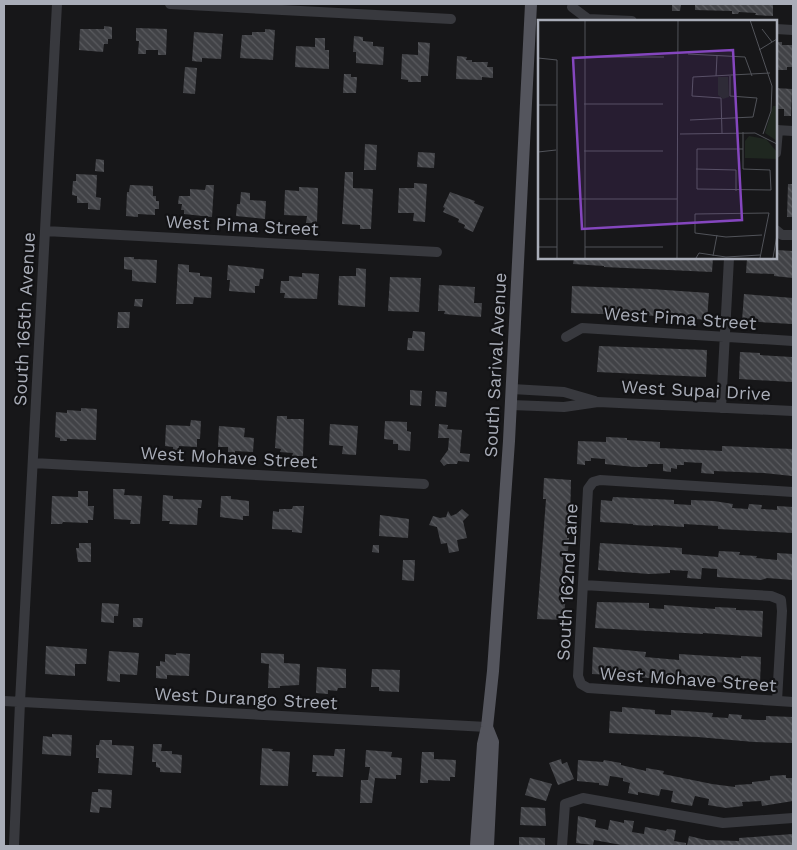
<svg xmlns="http://www.w3.org/2000/svg" width="797" height="850" font-family="'Work Sans',sans-serif">
<style>
.building{fill:url(#building-back-hatch)}
.lines{fill:none;stroke-linecap:round;stroke-linejoin:round}
.minor{stroke:#38393e;stroke-width:10}
.major{stroke:#54555d;stroke-width:12}
.labels{text-anchor:middle;dominant-baseline:central;stroke-width:4.5;stroke-linejoin:round;paint-order:stroke}
.street-label{font-size:18px;fill:#a9adb8;stroke:#121214}
.inset-road{fill:none;stroke:#515359;stroke-width:1}
.view{fill:#8446be;fill-opacity:0.15;stroke:#8446be;stroke-width:2.5}
.inset-edge{fill:none;stroke:#a9adb8;stroke-width:2.5}
</style>
<defs>
<pattern id="building-back-hatch" width="6" height="6" patternUnits="userSpaceOnUse" patternTransform="scale(1.25)"><rect width="6" height="6" fill="#414246"/><path d="M-1 5l2 2M0 0l6 6M5-1l2 2" fill="none" stroke="#5a5b5f"/></pattern>
</defs>
<rect width="100%" height="100%" fill="#171719"/>
<path class="building" d="M672 4H681L680 11H672Z
M695 4H773V16L755 15 756 13 739 12 738 14H732V11L695 10Z
M104 26 112 27V39H108V44H104L103 52 79 50 80 29H104Z
M136 28 167 29 166 55H158V50H146V54H138L139 41H136Z
M265 29 275 30 273 60 240 58 242 35H252V32H265Z
M194 32 223 34 221 59 202 58V62L192 61Z
M354 36 363 37V41L373 42V46L384 47 383 65 356 63V52H353Z
M315 38H325V50H329V69L295 67 296 46 315 47Z
M418 42 430 43 428 76H421V82H408V80L401 79 402 54 418 55Z
M776 42H782V45H793L792 67H787V70H776Z
M457 56 467 57 466 60H472V62H488L487 67H493V78L482 77V80L456 79Z
M185 67 197 68 195 94 183 93Z
M344 74H351V77H357L356 93H343Z
M776 88 792 89 791 116H784V109H776Z
M365 144 377 145 376 170H364Z
M418 152 435 153 434 168 417 167Z
M96 159 104 160V172L95 171Z
M345 172H353V188L373 189 371 229H360V225L342 224Z
M76 174 97 175 96 197 101 198 100 210 88 209V203H77V196L72 195 73 181H76Z
M414 183 427 184 425 222 413 221 414 213H398L399 188H414Z
M788 184H793V217H787Z
M130 185 153 186V196H156V201H159V209H155V215L138 214V217L126 216 127 192H129Z
M206 185H214L212 217 184 214V210H181L182 204H178L179 196H190V189L205 190Z
M299 187 318 188 317 223H306L307 216 284 215 285 190 299 191Z
M241 192 250 193V200L266 201 265 219 236 216 237 204H240Z
M450 192 475 201 474 203 484 207 473 232 464 228 465 225 458 222 459 219 443 212 445 208 443 207Z
M776 250 793 251V278L774 276V274L746 273 747 258H776Z
M124 257H134V259L157 260 156 283 132 281V270L124 269Z
M574 258H713L712 272 604 267V266L573 264Z
M178 264 189 265V272L200 273V276L212 277 211 298 194 297 193 304H176Z
M228 265 264 269 263 279H260L259 286H255V293L229 291 230 280H227Z
M356 268 366 269 365 307 338 305 339 276H356Z
M302 273 319 274 317 299 284 298 285 293H280L281 281H289V276L302 277Z
M390 277 421 278 419 312 388 311Z
M439 285 475 287 474 303H482L481 317 444 314 445 311H438Z
M572 286 651 289 709 293 707 320 661 316 571 313Z
M744 294 793 298 792 324 742 321Z
M135 299H143L142 307 134 306Z
M118 312H130L129 328H117Z
M413 331 425 332 424 351 407 350 408 338H412Z
M599 346 707 350 706 377 597 372Z
M740 352 760 353V355L792 357V382L739 379Z
M410 390 422 391 421 406 410 405Z
M436 391 447 392 446 407 435 406Z
M81 408 97 409 96 440 67 439V441H60V438L55 437 56 412 67 413V410L81 411Z
M277 416H287V419H304L303 456H292L293 453 280 452 281 449 275 448Z
M191 420 201 421 200 439H197V447L179 446V459H174L173 447 165 446 166 425 190 426Z
M385 421 407 422V431L411 432 410 451 398 450V444H393V440L384 439Z
M330 424 358 426 356 455 342 454 343 446 329 445Z
M439 424 448 425 447 429 462 430 460 453 470 454 469 462 458 461 457 464H447L444 466 440 461 448 450 449 438H438Z
M219 426 245 428 244 437 254 438 253 452 235 451V453L228 452V447H218Z
M606 437 627 438V440L660 442V448L722 451V446L793 449V472L792 476 764 473 714 471V474L701 473 702 463 684 462V465H677V469L671 468V472L663 471V464H648L647 467H635L605 464V459L591 458V461H585V465L577 464 578 441 606 442Z
M544 478 571 480 570 522H568L567 538H569L568 551H564L562 577H567L564 620 537 619 546 499H543Z
M113 489H125L124 495 142 496 140 524H130L131 520 114 519Z
M78 491H88V506H94L93 520H88V523L63 522 62 524H51L52 496 78 497Z
M163 495 173 496V499L202 500 201 508H198L197 525 169 524 170 521H162Z
M221 496H231V499L249 501V516H243V520L220 517Z
M613 497 674 500V504L691 505V500L714 501 733 504 732 508 748 509 749 504 762 505 761 509 777 510V506L793 507V533L718 529V526L684 524V527L653 525V526L633 525V524L600 522 601 500 612 501Z
M293 506H304L302 533 292 532V530L272 529 273 511 279 512V509H292Z
M462 509 469 515 463 521 467 538 457 540 459 551 449 553 447 543 441 544 437 527 429 525 433 516 440 518 446 517 448 511 451 516 456 514Z
M380 515 409 519 408 538 379 536Z
M79 543H91V562H78L76 548H79Z
M600 543 682 548V554L718 557 719 551 740 552 739 555 757 556 756 558 777 560V553L793 554V580L767 578 761 580 717 577V569L702 568 701 579 687 578 688 571 670 570V573L649 574 598 570Z
M373 545H379V553L372 552Z
M403 560H415L414 581 402 580Z
M597 602 649 603V608L664 609V605L715 609V607L736 608V610L763 611 762 637 703 633V634L595 628Z
M102 603 119 604 118 616H114V623L101 622Z
M133 618H143L142 627H133Z
M46 646 87 649 86 664H75V676L45 674Z
M593 647 646 652 645 657 679 660V654L741 658V656L761 657 760 684 689 681V677L665 675 664 679 659 678V682L650 681V678L631 677 632 673 613 672V675L592 674Z
M109 651 139 653 137 675 120 674V682L107 681Z
M176 653 190 654 189 676 167 675V679L156 678V666H160V661L165 662V654L176 655Z
M261 653 284 654V663L300 664 299 685 280 686V688H268L269 664 261 663Z
M317 667 346 669V688H338L337 691 328 690V694L316 693Z
M372 669 400 670 399 692 379 691V687H371Z
M622 707 655 710V714L671 715V710L713 713 712 717 728 718 729 714 742 715 741 719 758 720H766V716L793 717V743L754 742 698 737 609 733 610 711 622 712Z
M52 734 72 735 71 756 42 754 43 736 52 737Z
M100 740H112V745L134 746 132 775 98 773 99 758H96V745H99Z
M153 744H162L161 751H172V754L182 755 181 773 160 772V768L156 767V762H152Z
M262 748 273 749 272 751 290 752 288 786 260 785Z
M335 749H345L343 777 316 776 317 772H312L313 755 334 756Z
M366 750 392 752 391 757 402 758 401 775H396V779L375 778 372 803H360L361 780H368L370 767H365Z
M422 752H434V759L456 760 455 777H450V781L428 780V783H420Z
M561 759 562 764 567 762 574 779 558 785 549 763Z
M578 760 603 762 604 760 621 763V765L646 771V768L664 771 663 774 712 784 735 787V785L752 784V782L770 780V776L786 775V778H793V801L762 806 761 801 742 802 743 806 726 808 708 805 709 799 695 796 692 806 671 802 673 791 661 789 659 796 638 792V795L628 793 630 783 623 781V778L610 776 608 786 599 785V783L577 781Z
M530 778 552 784 546 801 525 795Z
M98 789 112 790 111 808 100 807 99 813 90 812 92 792H98Z
M521 807 545 808 546 826 520 825Z
M578 816 596 820 595 827 608 830 610 820 624 823V820L634 821 632 832 644 834 645 827 666 831 667 829 676 830 674 841 686 843V846H627L594 840 593 845 576 843Z
M793 834V846H687L689 836 706 840 739 841V838Z
M519 837 545 838V846H519Z"/>
<g class="lines">
<path class="minor" d="M170 4 451 19
M572 7 588 19 632 21
M776 29 793 30
M776 130 793 131
M776 153 778 130
M776 230 782 235H793
M45 231 437 252
M566 337 582 328 793 341
M512 389 564 392 595 401
M511 405 564 407 598 402 793 411
M721 408 729 258
M33 463 424 484
M793 492 600 480 593 482 588 489 578 676 581 684 588 688 793 702
M583 585 771 596 781 600 782 611 777 701
M4 701 487 727
M14 846 20 702 57 4
M562 846 565 804 583 798 723 823 793 818"/>
<path class="major" d="M487 727 493 742 488 846
M476 846 483 744 487 727 493 671 509 441 531 4"/>
</g>
<g class="labels">
<g class="street-label">
<text transform="translate(242 225) rotate(3)">West Pima Street</text>
<text transform="translate(680 318) rotate(4)">West Pima Street</text>
<text transform="translate(24 319) rotate(-87)">South 165th Avenue</text>
<text transform="translate(495 365) rotate(-87)">South Sarival Avenue</text>
<text transform="translate(696 390) rotate(3)">West Supai Drive</text>
<text transform="translate(229 457) rotate(3)">West Mohave Street</text>
<text transform="translate(567 582) rotate(-87)">South 162nd Lane</text>
<text transform="translate(688 679) rotate(4)">West Mohave Street</text>
<text transform="translate(246 698) rotate(3)">West Durango Street</text>
</g>
</g>
<g transform="translate(538 20)">
<rect width="239" height="239" fill="#171719"/>
<path d="M211 116 228 119 239 132V139L207 138V121Z" fill="#1f2720"/>
<path d="M180 57H190L191 77 185 79 180 75ZM235 86H239V121L227 113Z" fill="#1f2720"/>
<path class="inset-road" d="M47 0V238M212 0 234 66 233 91 225 114M224 9 234 22M221 30 239 19M150 34 207 37 214 56M47 37H126M0 38 19 40V238M178 56 179 36M46 84H125M0 85H19M152 100 215 97 219 78 192 76V56M184 113 183 78 154 76 155 57 232 53M142 114 217 113 239 124M205 129H159V169L233 170 232 150 205 149V112M46 131H125M0 132 18 130M158 149 198 150V171M0 179H139M0 227H19M47 227H125M175 236 179 215M139 238 140 0M158 238 161 233 188 237 222 235M222 238 231 193 157 194V213L188 217 224 215M235 238 239 215"/>
<path class="view" d="M195 30 204 200 44 209 35 38Z"/>
<rect width="239" height="239" class="inset-edge"/>
</g>
<rect width="797" height="850" fill="none" stroke="#a9adb8" stroke-width="10"/>
</svg>
